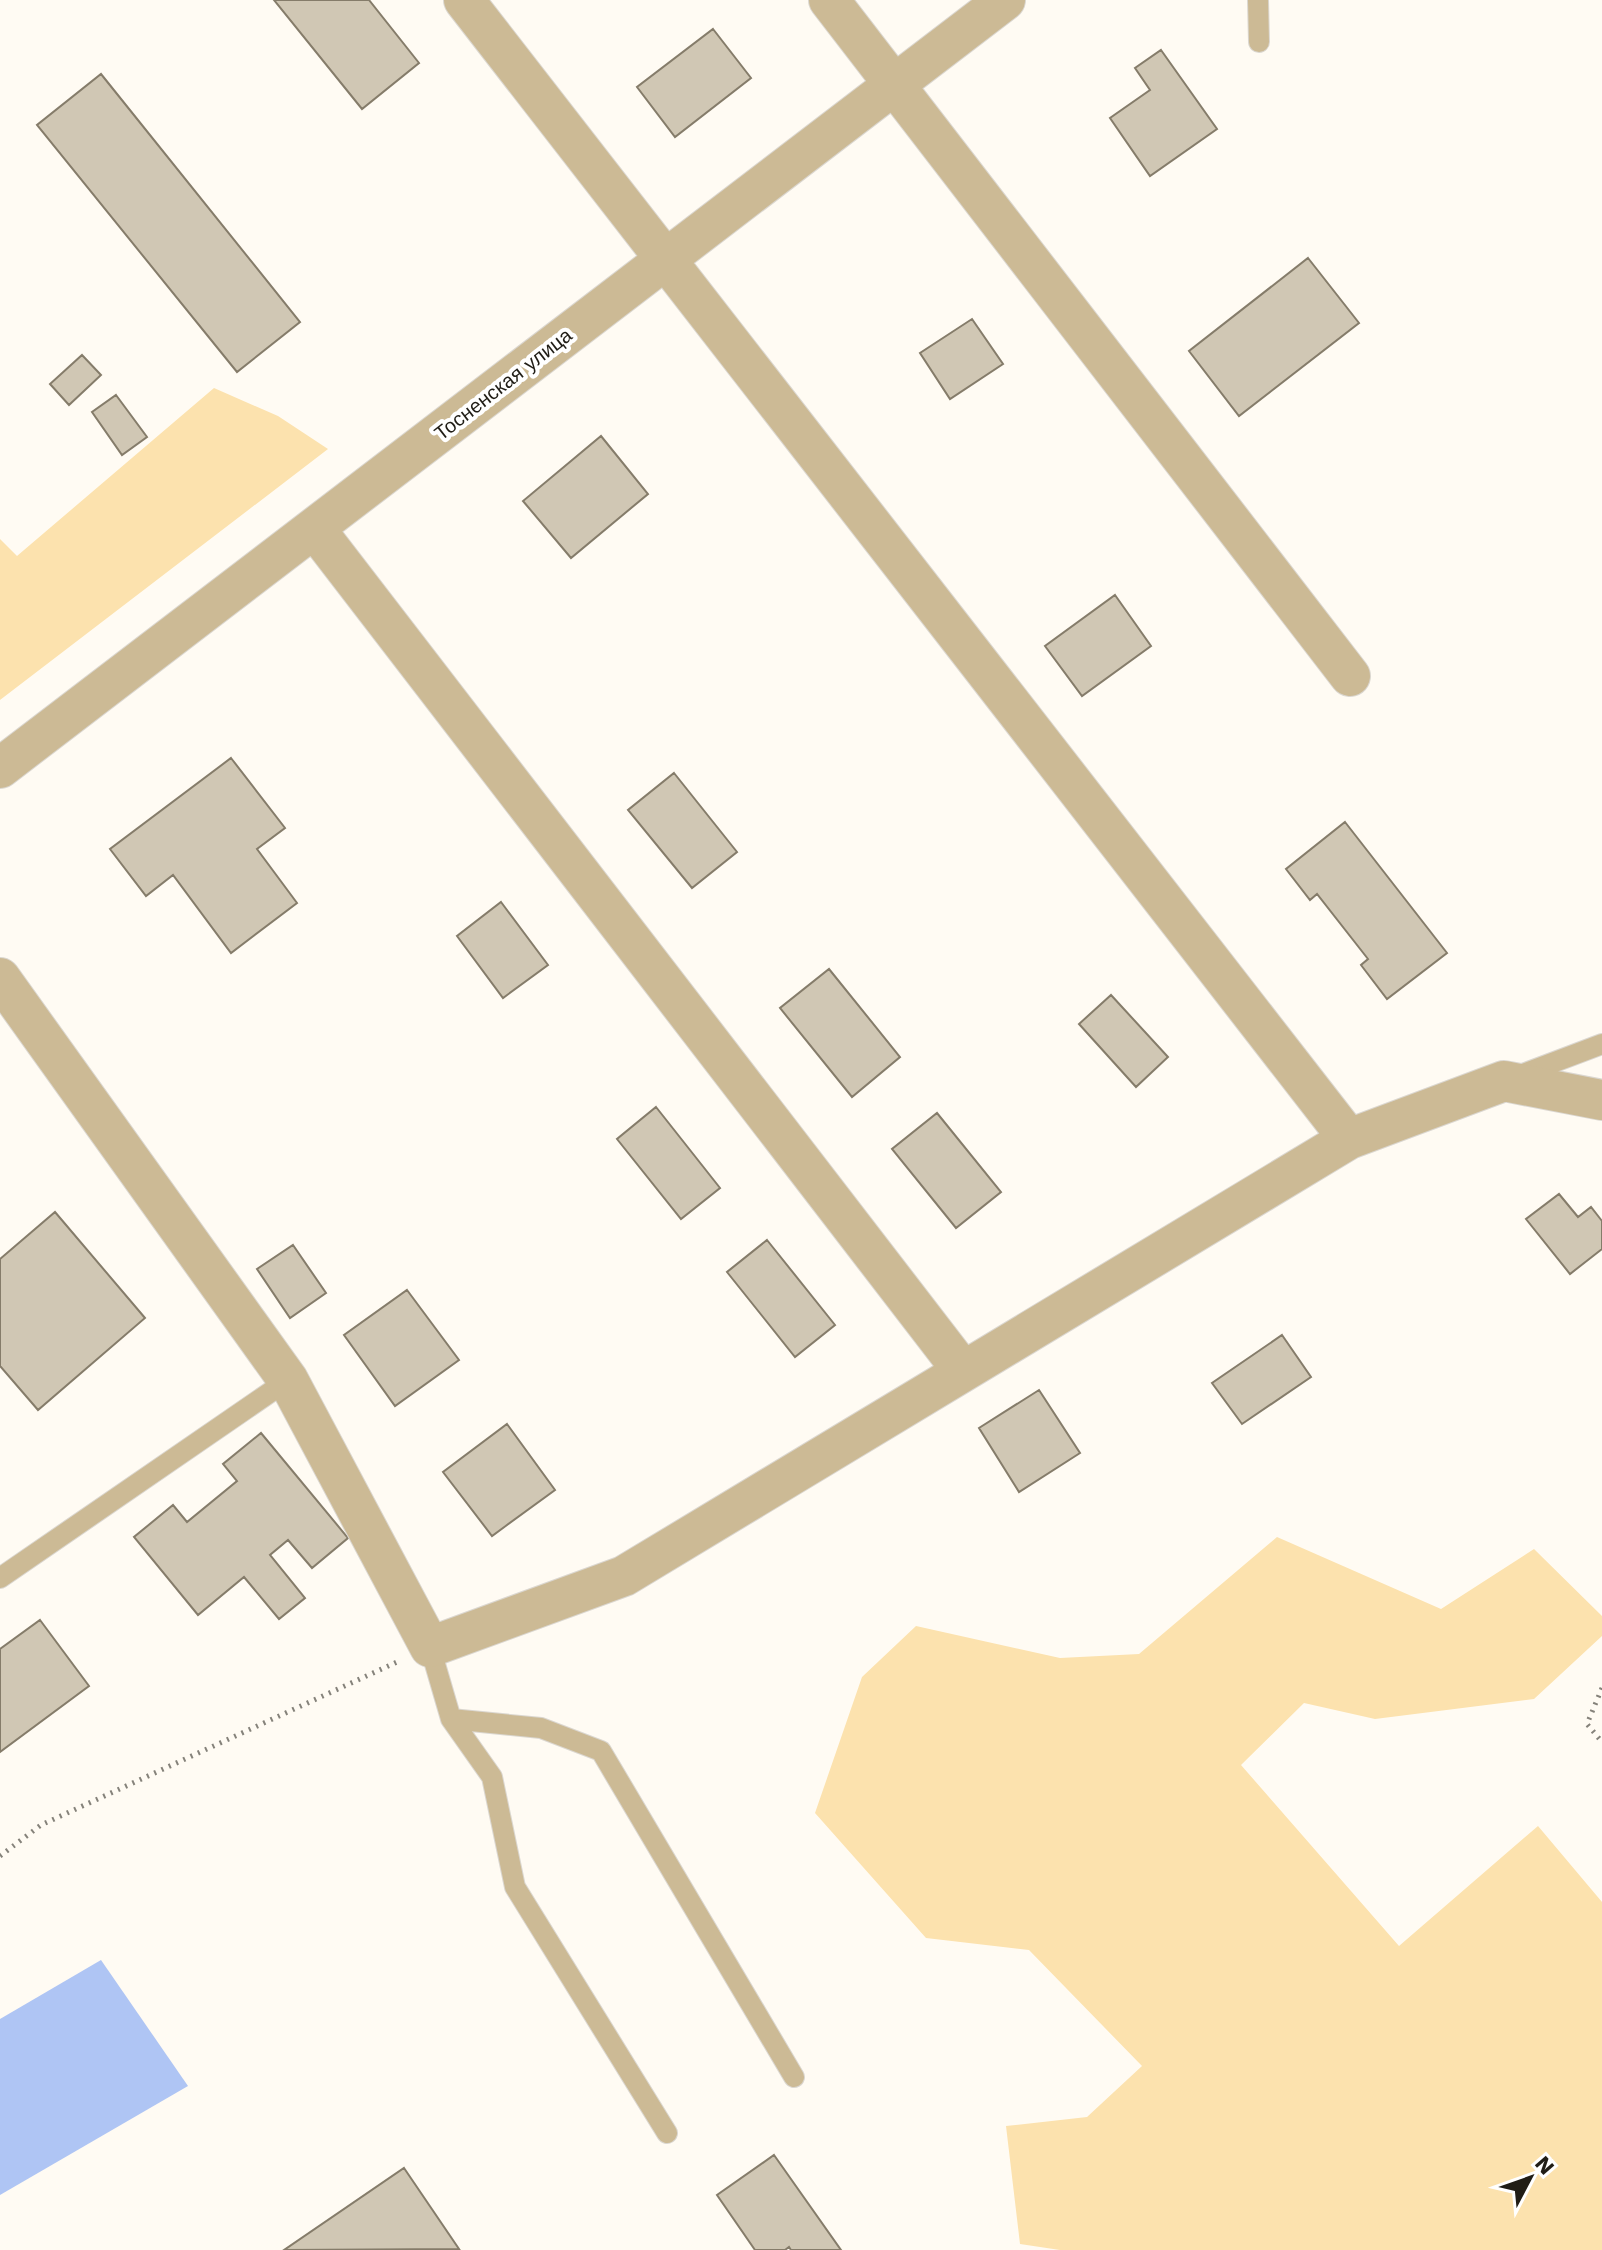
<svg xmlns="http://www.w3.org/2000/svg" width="1602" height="2250" font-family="'Work Sans',sans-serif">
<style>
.green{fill:#fce2ae}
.water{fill:#afc5f4}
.building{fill:#d0c7b4;stroke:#857c6a;stroke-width:2}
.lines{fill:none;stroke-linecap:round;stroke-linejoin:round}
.service-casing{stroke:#dbd7d0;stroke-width:22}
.minor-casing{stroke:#dbd7d0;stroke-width:42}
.path{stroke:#85827a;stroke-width:5;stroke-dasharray:2 6;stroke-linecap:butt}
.service{stroke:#ccba95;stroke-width:20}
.minor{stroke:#ccba95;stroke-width:40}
.labels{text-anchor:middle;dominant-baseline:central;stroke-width:8;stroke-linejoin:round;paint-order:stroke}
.street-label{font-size:20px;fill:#201d16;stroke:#fff}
</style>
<rect width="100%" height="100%" fill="#fffbf3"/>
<path class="green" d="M214 388 278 416 328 449 0 700V539L17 556Z
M1277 1537 1441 1609 1534 1549 1602 1616V1636L1534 1699 1375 1719 1304 1703 1241 1765 1399 1946 1538 1826 1602 1902V2250H1060L1020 2244 1006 2126 1087 2117 1142 2066 1029 1950 926 1938 815 1813 862 1677 916 1626 1060 1658 1139 1654Z"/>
<path class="water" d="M101 1960 188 2086 0 2195V2019Z"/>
<path class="building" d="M274 0H369L419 63 362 109Z
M713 29 751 78 675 137 637 87Z
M1161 50 1217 129 1150 176 1110 118 1150 90 1135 68Z
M101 74 300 322 237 372 37 125Z
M1308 258 1359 323 1239 416 1189 351Z
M972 319 1003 364 950 399 920 353Z
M82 355 101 375 69 405 50 384Z
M116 395 147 437 122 455 92 412Z
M601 436 648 494 571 558 523 501Z
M1115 595 1151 646 1082 696 1045 646Z
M231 758 285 828 257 849 297 903 231 953 173 875 146 896 110 849Z
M674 773 737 852 692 888 628 810Z
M1345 822 1447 953 1387 999 1361 965 1368 959 1317 894 1310 900 1286 869Z
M501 902 548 965 503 998 457 936Z
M829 969 900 1057 852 1097 780 1008Z
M1111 995 1168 1057 1136 1087 1079 1024Z
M656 1107 720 1188 681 1219 617 1139Z
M937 1113 1001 1192 956 1228 892 1149Z
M1559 1194 1578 1217 1591 1207 1602 1221V1249L1570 1274 1526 1219Z
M55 1212 145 1318 38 1410 0 1366V1259Z
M767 1240 835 1325 795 1357 727 1272Z
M293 1245 326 1293 290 1318 257 1269Z
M407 1290 459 1360 395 1406 344 1335Z
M1282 1335 1311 1377 1242 1424 1212 1383Z
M1039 1390 1080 1453 1019 1492 979 1428Z
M507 1424 555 1490 492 1536 443 1472Z
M261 1433 348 1538 312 1568 288 1540 270 1555 305 1598 279 1619 244 1577 198 1615 134 1537 173 1505 187 1522 237 1481 223 1464Z
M40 1620 89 1686 0 1752V1649Z
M774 2155 841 2250H791L789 2247 785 2250H755L717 2195Z
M404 2168 459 2249 284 2250Z"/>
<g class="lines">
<defs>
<path id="service" d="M1258 0 1259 42
M1515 1077 1602 1044
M0 1578 288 1380
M430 1647 451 1719 492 1777 515 1887 667 2133
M451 1719 541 1728 601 1751 794 2077"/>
<path id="minor" d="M464 0 1349 1139
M829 0 1350 676
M315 529 963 1371
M0 768 1005 0
M0 978 288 1380 430 1647 624 1576 1349 1139 1504 1081 1602 1100"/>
</defs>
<use href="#service" class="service-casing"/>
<use href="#minor" class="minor-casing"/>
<path class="path" d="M1602 1688 1587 1724 1602 1742
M0 1856 41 1825 397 1662"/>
<use href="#service" class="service"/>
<use href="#minor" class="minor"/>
</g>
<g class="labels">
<g class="street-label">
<text transform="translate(503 384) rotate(-38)">Тосненская улица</text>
</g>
</g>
<g transform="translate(1530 2178) rotate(49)" stroke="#ffffff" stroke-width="6" paint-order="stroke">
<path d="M0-6L14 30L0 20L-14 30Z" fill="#201d16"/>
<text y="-12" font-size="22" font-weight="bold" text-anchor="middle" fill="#201d16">N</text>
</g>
</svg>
